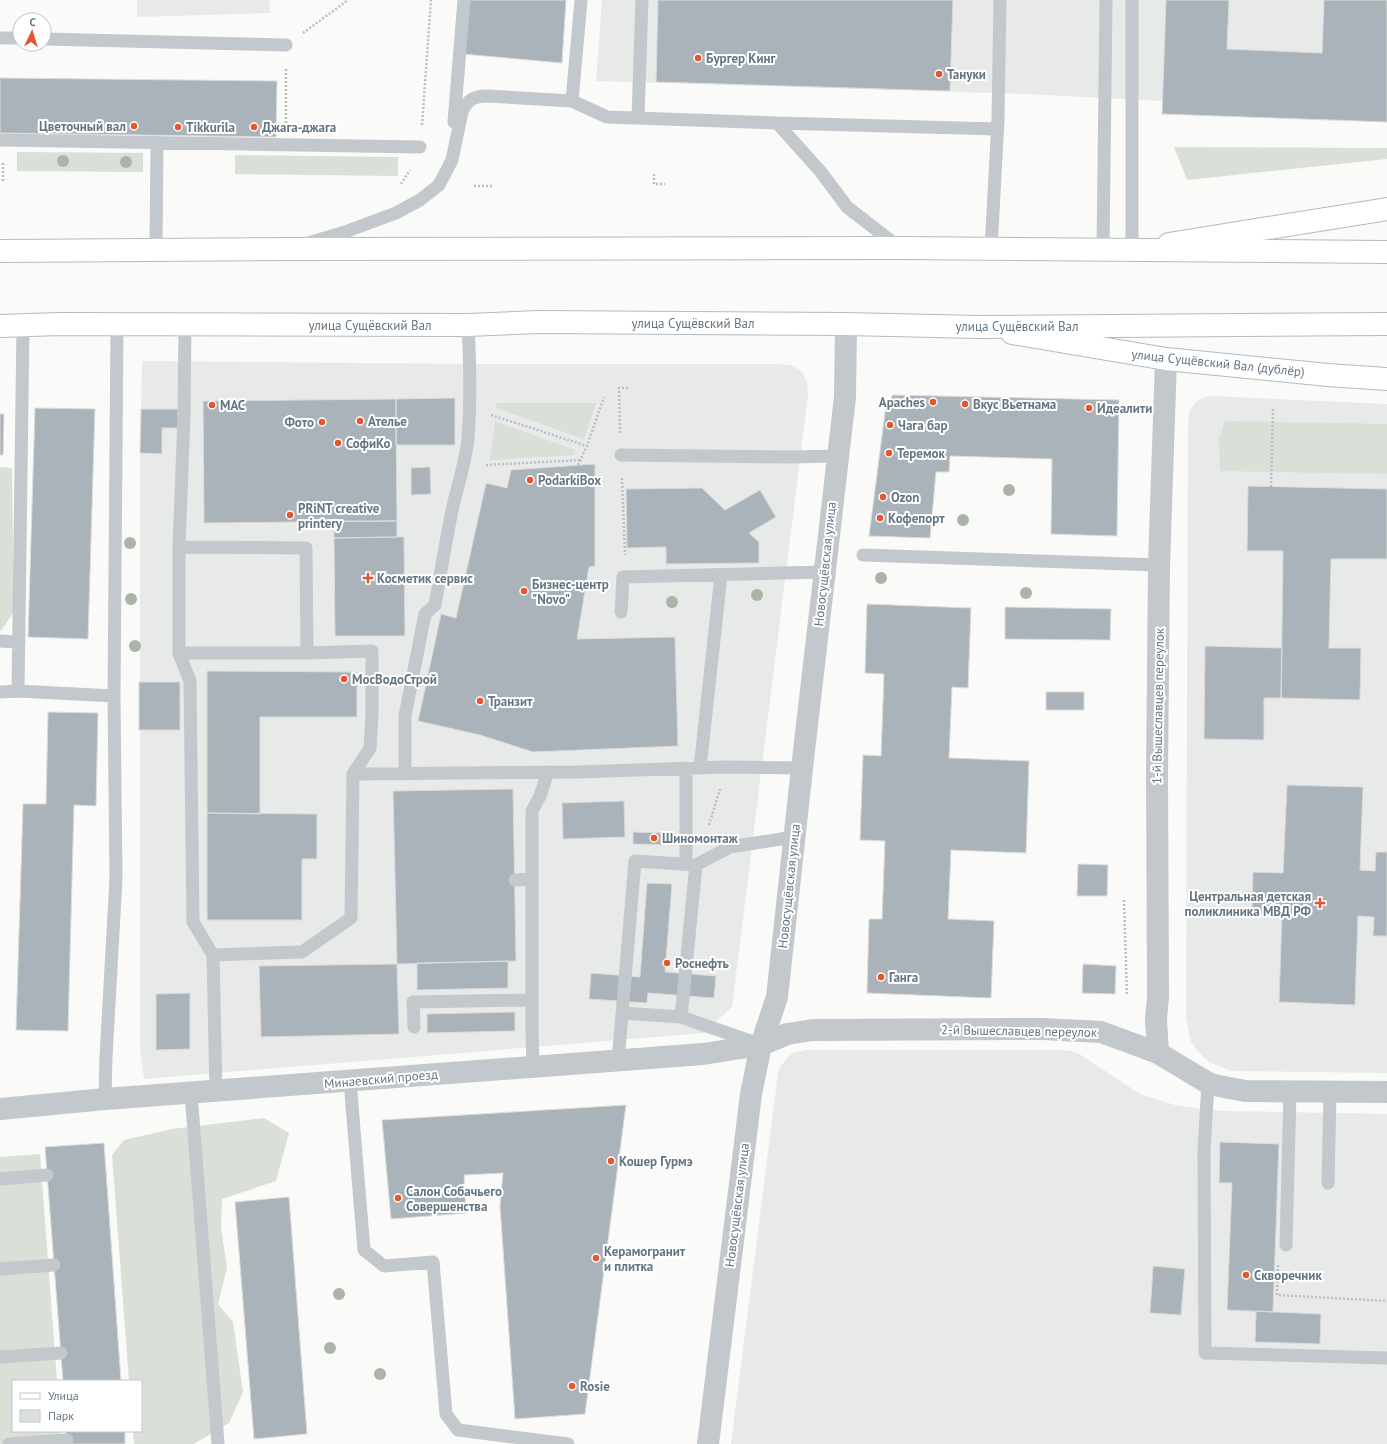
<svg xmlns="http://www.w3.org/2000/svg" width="1387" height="1444" font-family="'PT Sans',sans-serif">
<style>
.built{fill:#e8e9e9}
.green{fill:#dadfd7}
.building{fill:#aab3b9;stroke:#dcdcda}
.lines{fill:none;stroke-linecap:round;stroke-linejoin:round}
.secondary-casing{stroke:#b3babf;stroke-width:24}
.primary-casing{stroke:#b5babe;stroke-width:24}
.path{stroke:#bbbfc2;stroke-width:2.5;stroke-dasharray:2 2;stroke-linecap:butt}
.lane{stroke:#c3c8cc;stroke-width:13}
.street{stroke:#c3c8cc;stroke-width:22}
.secondary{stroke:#fff;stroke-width:22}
.primary{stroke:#fff;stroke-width:22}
.tree{fill:#aab4a7}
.poi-dot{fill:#e4572e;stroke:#fff;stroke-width:1.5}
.labels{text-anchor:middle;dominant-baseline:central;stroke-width:4;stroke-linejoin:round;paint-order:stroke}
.poi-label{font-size:13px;font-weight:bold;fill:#657683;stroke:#fff;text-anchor:start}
.street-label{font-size:13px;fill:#657683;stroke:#fff}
</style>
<rect width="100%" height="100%" fill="#fafaf8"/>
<path class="built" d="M137 0H269L270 13 137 17Z
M602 0H1387V122L1162 114V101L1026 94 596 81Z
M142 361 470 364H777L790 365 801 371 807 381 808 395 732 1007 704 1033 144 1079 140 1050V453Z
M1212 396 1387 404V1073L1232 1071 1211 1063 1203 1057 1191 1042 1189 1033 1186 1016 1188 421 1190 410 1196 402 1204 397Z
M807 1050H1062L1072 1051 1081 1055 1140 1094 1175 1105 1207 1110 1226 1111 1387 1114V1444H731L778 1073 780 1067 788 1057 793 1053Z"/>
<path class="green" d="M1174 147 1387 148V159L1187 180Z
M17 152 143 153V172L17 171Z
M235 155 398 157V176L235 174Z
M497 403H596L584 439 496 408Z
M495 421 575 450 574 455 490 460Z
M1225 421 1387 424V474L1220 471 1219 440Z
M0 467 12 468 14 611 2 630 0 631Z
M264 1118 289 1133 276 1181 222 1199 221 1227 227 1268 218 1304 233 1322 243 1392 229 1423 194 1444H134L133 1431H141V1381H129L112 1155 124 1140 172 1129Z
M40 1154 57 1381H13V1431H60L61 1444H0V1157Z"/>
<path class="building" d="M468 0H566L562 63 463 54Z
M658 0H953L950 91 656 82Z
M1166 0H1229L1227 49 1322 53 1324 0H1387V122L1162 114Z
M0 78 277 81 276 137 0 133Z
M893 395 1119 400 1117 536 1051 534 1052 459 950 456 949 472H936L930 538 869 536 886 405Z
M455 398V445H396V399Z
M396 399 397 521 204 523 203 401Z
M35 408 95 409 88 639 28 637Z
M141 409H178V428H162V454L140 453Z
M0 414H4L3 455H0Z
M595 464V566L589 567 577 639 675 637 678 746 533 752 480 735 418 721 441 614 456 618 486 483 507 488 511 470Z
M430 467 431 494 411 495V468Z
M1248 486 1387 489V559H1331L1329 648H1361L1360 700 1281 698 1283 551H1247Z
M702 488 725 510 760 490 776 517 749 533 759 542V563L666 564V547L627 548 626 489Z
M334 521H397V537L334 538Z
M397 537H404L405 636H335L334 538Z
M867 604 971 608 968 688 952 687 949 758 1029 761 1026 853 951 850 948 919 994 921 991 998 867 993 869 919H882L885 841 860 840 863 755 881 756 884 674 865 673Z
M1005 607 1111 609 1110 640 1005 639Z
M1205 646 1282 648 1281 698H1264V740L1204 739Z
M207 671 357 672V717H260V814L207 813Z
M139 682H180V730H139Z
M1046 692H1084V710H1046Z
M48 712 98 713 96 806 74 805 68 1031 16 1030 23 804H46Z
M1287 785 1363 787 1360 870 1375 871 1376 852H1387V936H1373L1374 917 1358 916 1355 1005 1279 1002 1282 914 1252 913 1253 872 1283 873Z
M513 789 516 961 397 964 393 791Z
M624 801 625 837 563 839 562 803Z
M207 813 317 814V859H302V920H207Z
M633 832 675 833V845L633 844Z
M1078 864 1108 865 1107 896H1077Z
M647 883 672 884 665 972 716 976 714 998 648 993 647 1003 589 999 591 973 640 977Z
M508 961V988L417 990V963Z
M397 964 399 1034 261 1037 259 966Z
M1083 964 1116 966 1115 994 1082 993Z
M190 993V1049L156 1050V994Z
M515 1012V1031L427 1033V1014Z
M626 1105 585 1414 515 1419 500 1206 503 1173 464 1175 466 1213 391 1219 382 1120Z
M1220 1142 1279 1144 1273 1312 1227 1310 1232 1183H1219Z
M104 1143 121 1381H63L45 1147Z
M289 1197 307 1434 254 1439 235 1202Z
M1153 1266 1185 1269 1181 1315 1150 1313Z
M1256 1311 1321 1314 1320 1344 1255 1342Z
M66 1431H125V1444H67Z"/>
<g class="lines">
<defs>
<path id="secondary" d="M1169 244 1387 209
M1012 333 1166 359 1328 375 1387 379"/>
<path id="primary" d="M0 251 287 249 900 248 1387 252
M0 326 59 324 468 325 538 322 846 324 979 327 1387 324"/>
</defs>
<use href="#secondary" class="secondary-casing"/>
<use href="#primary" class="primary-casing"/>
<path class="path" d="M303 33 348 0
M286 123V68
M422 125 431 0
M654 174V184H665
M3 181V163
M401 184 410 170
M474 186H493
M491 415 587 446
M620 433 619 388H629
M486 465 581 460
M578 465 587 446 604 397
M622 478 625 555
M1271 487 1273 409
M709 825 720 789
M1194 894 1253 893
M1124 900 1127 996
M1278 1265 1277 1295 1387 1301"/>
<path class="lane" d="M0 38H20
M44 39 286 45
M572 101 581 0
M638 118 642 0
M454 122 464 0
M777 123 997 129
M0 140 420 147
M308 243 342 233 396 213 420 200 439 185 452 160 462 112C467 100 474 96 487 96L572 101 607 117 777 123 821 172 847 207 900 248
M156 249 157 143
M991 249 998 120 1000 0
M1103 249 1106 0
M1132 250V0
M185 324 184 417 179 547 306 548 307 653
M621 455 792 457 837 456
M179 547V653L190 681 193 922 213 955 216 1091
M863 555 1159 565
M621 612 623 577 825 572
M0 641 19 642
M179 653H307L372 651V715L370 748 353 774
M18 691 23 325
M0 692 18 691 114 696
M686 768V864
M700 768 721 575
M405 774V716L425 614 435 605C441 572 446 539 453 506 458 484 466 461 468 438 471 400 470 363 468 325
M532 879V811L540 796 548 772
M515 880 532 879V1030L533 1067
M213 955 302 952 351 918 353 774 578 772 724 767 802 768
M622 1013 681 1017 756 1043
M681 1017 696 865
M414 1027 413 1002 532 1000
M618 1061 635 861 696 865 730 847 794 837
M350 1081 364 1250 384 1266 433 1262 446 1414 458 1430 568 1444
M1208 1083 1204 1151 1205 1353 1387 1358
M191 1093 218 1444
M105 1099 106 1057 116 879 114 696 117 324
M0 1179 47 1175
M1328 1183 1330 1092
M1286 1245 1290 1092
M0 1269 54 1265
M0 1357 61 1353
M9 1444 67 1440"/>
<path class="street" d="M1158 1053 1156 1020 1158 996 1157 774 1159 565 1166 359
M0 1109 105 1099 703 1054 761 1045 787 1034 813 1030 1043 1029 1101 1032 1158 1053 1208 1083 1219 1086 1245 1091 1387 1092
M708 1444 751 1094 761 1045 777 997 802 768 845 397 846 324"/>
<use href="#secondary" class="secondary"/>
<use href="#primary" class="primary"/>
</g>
<g class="tree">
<circle cx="63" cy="161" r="6"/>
<circle cx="126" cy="162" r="6"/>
<circle cx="1009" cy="490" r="6"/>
<circle cx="963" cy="520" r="6"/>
<circle cx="130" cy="543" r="6"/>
<circle cx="881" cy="578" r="6"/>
<circle cx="1026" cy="593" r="6"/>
<circle cx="757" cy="595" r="6"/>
<circle cx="131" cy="599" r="6"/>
<circle cx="672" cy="602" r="6"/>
<circle cx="135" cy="646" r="6"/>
<circle cx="339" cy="1294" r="6"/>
<circle cx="330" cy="1348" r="6"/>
<circle cx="380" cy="1374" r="6"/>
</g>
<g class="poi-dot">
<circle cx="698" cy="58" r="4"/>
<circle cx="939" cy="74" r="4"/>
<circle cx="134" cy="126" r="4"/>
<circle cx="178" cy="127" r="4"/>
<circle cx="254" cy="127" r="4"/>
<circle cx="933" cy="402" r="4"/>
<circle cx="965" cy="404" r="4"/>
<circle cx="212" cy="405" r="4"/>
<circle cx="1089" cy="408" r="4"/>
<circle cx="360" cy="421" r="4"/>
<circle cx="322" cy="422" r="4"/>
<circle cx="890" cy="425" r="4"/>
<circle cx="338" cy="443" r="4"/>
<circle cx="889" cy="453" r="4"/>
<circle cx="530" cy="480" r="4"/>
<circle cx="883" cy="497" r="4"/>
<circle cx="290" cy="515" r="4"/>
<circle cx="880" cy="518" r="4"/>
<path d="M366 572h4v4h4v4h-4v4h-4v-4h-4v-4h4z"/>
<circle cx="524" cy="591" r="4"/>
<circle cx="344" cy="679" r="4"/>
<circle cx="480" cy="701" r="4"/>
<circle cx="654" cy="838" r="4"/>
<path d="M1318 897h4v4h4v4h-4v4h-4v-4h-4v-4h4z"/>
<circle cx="667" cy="963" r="4"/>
<circle cx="881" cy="977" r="4"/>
<circle cx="611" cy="1161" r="4"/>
<circle cx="398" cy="1198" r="4"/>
<circle cx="596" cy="1258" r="4"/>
<circle cx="1246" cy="1275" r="4"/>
<circle cx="572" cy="1386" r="4"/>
</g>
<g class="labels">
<g class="poi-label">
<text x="706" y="58">Бургер Кинг</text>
<text x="947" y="74">Тануки</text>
<text x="126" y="126" text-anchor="end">Цветочный вал</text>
<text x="186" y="127">Tikkurila</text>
<text x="262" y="127">Джага-джага</text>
<text x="925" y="402" text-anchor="end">Apaches</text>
<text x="973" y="404">Вкус Вьетнама</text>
<text x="220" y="405">MAC</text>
<text x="1097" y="408">Идеалити</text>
<text x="368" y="421">Ателье</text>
<text x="314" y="422" text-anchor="end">Фото</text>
<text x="898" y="425">Чага бар</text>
<text x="346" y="443">СофиКо</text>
<text x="897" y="453">Теремок</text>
<text x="538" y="480">PodarkiBox</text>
<text x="891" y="497">Ozon</text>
<text x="298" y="508">PRiNT creative<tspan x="298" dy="15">printery</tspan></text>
<text x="888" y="518">Кофепорт</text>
<text x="377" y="578">Косметик сервис</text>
<text x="532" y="584">Бизнес-центр<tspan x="532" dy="15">"Novo"</tspan></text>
<text x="352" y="679">МосВодоСтрой</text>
<text x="488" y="701">Транзит</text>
<text x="662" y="838">Шиномонтаж</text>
<text x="1311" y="896" text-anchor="end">Центральная детская<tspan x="1311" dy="15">поликлиника МВД РФ</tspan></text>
<text x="675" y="963">Роснефть</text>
<text x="889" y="977">Ганга</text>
<text x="619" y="1161">Кошер Гурмэ</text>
<text x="406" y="1191">Салон Собачьего<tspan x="406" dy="15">Совершенства</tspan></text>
<text x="604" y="1251">Керамогранит<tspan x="604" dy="15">и плитка</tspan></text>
<text x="1254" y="1275">Скворечник</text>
<text x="580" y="1386">Rosie</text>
</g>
<g class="street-label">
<text x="693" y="323">улица Сущёвский Вал</text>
<text x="370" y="325">улица Сущёвский Вал</text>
<text x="1017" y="326">улица Сущёвский Вал</text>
<text transform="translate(1218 363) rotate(6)">улица Сущёвский Вал (дублёр)</text>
<text transform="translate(825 564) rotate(-84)">Новосущёвская улица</text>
<text transform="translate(1158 706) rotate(-89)">1-й Вышеславцев переулок</text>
<text transform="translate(789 886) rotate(-84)">Новосущёвская улица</text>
<text transform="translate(1019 1031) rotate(1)">2-й Вышеславцев переулок</text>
<text transform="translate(381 1079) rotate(-5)">Минаевский проезд</text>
<text transform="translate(737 1205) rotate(-83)">Новосущёвская улица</text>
</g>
</g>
<rect x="12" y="1380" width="130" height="52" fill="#ffffff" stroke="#c1c8cd"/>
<rect x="20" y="1393" width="20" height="6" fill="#ffffff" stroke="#c1c8cd"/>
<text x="48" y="1400" font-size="12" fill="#657683">Улица</text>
<rect x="20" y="1410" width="20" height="12" fill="#dadfd7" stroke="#c1c8cd"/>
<text x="48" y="1420" font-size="12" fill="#657683">Парк</text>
<g transform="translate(32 32) rotate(4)"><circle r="19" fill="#ffffff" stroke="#c1c8cd"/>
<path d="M0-3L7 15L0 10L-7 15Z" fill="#e4572e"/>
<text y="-6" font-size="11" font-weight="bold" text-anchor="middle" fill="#657683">С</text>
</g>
</svg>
